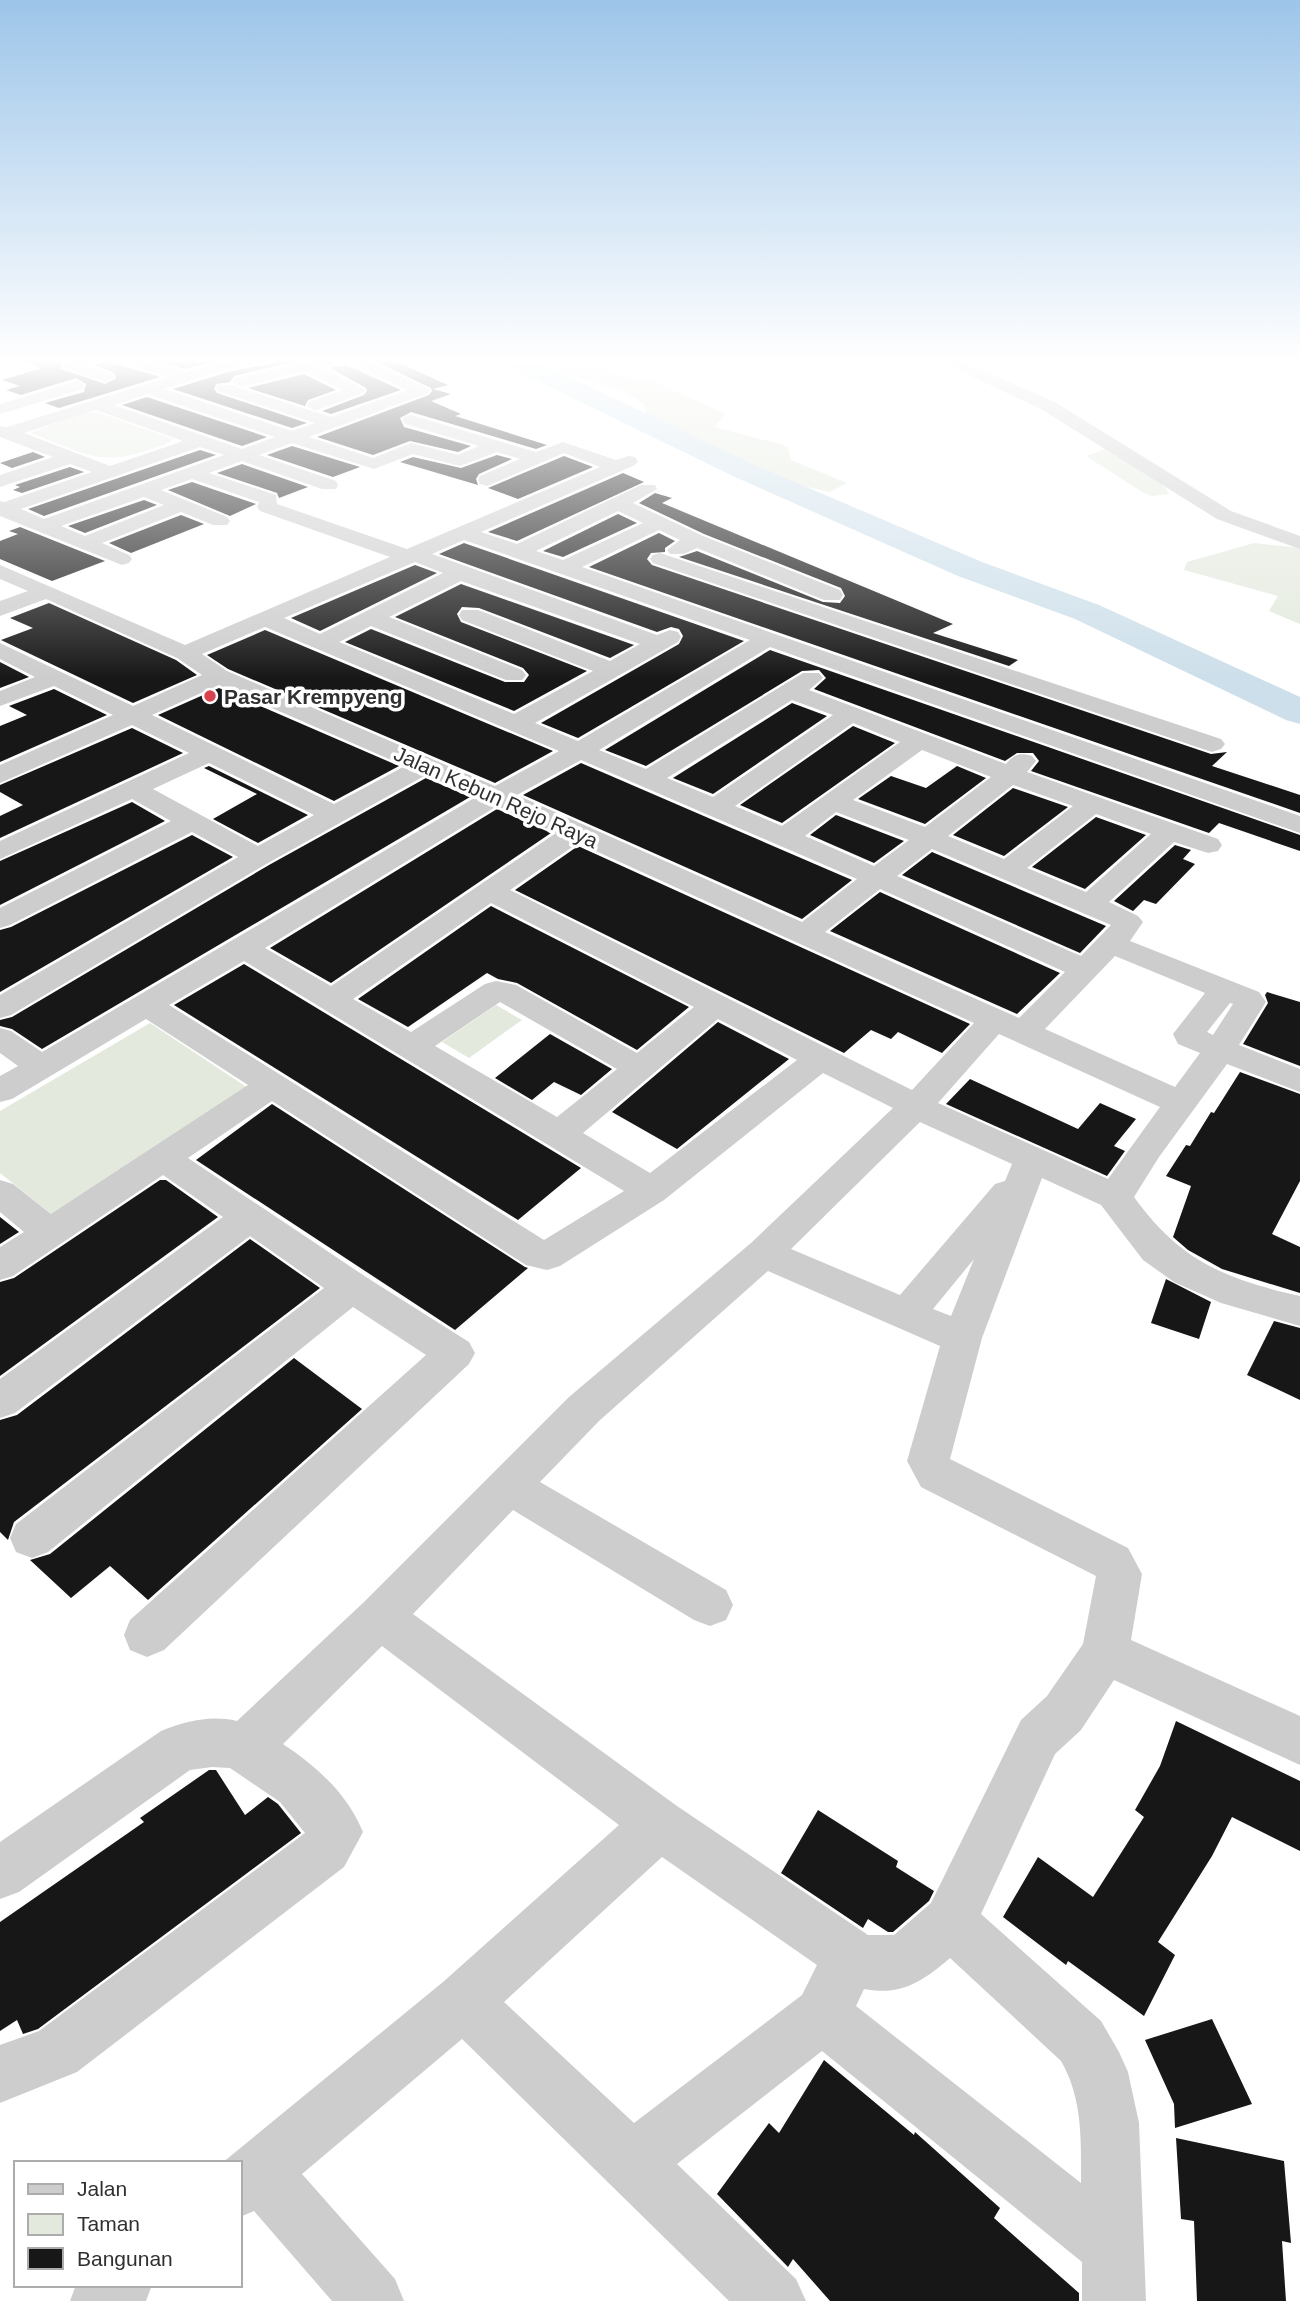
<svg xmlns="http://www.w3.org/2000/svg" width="1300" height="2301" font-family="Helvetica,sans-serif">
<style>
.green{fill:#e3e9dd}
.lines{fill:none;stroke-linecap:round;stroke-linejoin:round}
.river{fill:#cddfea;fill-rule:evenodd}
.building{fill:#171717}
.minor{fill:#cdcdcd;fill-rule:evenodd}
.poi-dot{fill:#d9414e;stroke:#fff;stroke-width:2.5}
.labels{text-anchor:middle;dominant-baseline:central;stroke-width:7;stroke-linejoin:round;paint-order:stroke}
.far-poi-label{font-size:21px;font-weight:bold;fill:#303030;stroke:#fff;text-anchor:start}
.far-street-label{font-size:21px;fill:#303030;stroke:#fff}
</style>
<rect width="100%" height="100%" fill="#fff"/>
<path class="green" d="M525 357H565L623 376 648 379 726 414 714 427 780 444 788 448 791 460 847 483 830 492 803 486 657 422 646 413 643 403 621 390 580 379Z
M97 412 173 439C167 446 157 447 149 450 96 468 79 450 30 433L83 413Z
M1106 449C1125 463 1159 473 1169 494L1152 496 1142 492 1086 456Z
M1254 543 1300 548V624L1269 611 1278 596 1184 570 1187 562Z
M496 1005 522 1020 469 1058 442 1042Z
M150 1023 257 1094 60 1221 0 1173V1111Z"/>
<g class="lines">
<path class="river" d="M496 357H527L755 465 982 562 1099 605 1300 697V724L1286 720 1075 619 958 576 735 477 499 362Z"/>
</g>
<path class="building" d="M18 357H72L61 361V369L105 384 115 379 116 376 113 372 94 365 102 363 106 357H109L113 363 160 377 59 408 45 403 84 392 86 384 76 378 21 395 6 390 20 386 2 380 42 368 18 359Z
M143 357H234L185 369Z
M278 357H315L234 376 230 382 216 384 214 389 217 393 307 423 292 428 173 389 228 372 274 363Z
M366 357H386L448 385 433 389 451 394 431 401 461 414 455 416 547 445 536 449 411 412 400 418 404 427 471 446 458 452 410 441 373 455 317 437 429 395 432 391 431 388Z
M346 365 401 390 331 414 322 411 364 395 367 391 366 388 330 368Z
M304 374 336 390 308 400 305 406 248 388Z
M147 397 267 437 242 446 122 405Z
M292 446 360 467 333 477 267 455Z
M200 450 216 455 44 516 28 509Z
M33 452 45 457 12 468 0 463Z
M497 455 512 459 479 474 476 479 478 485 400 462 413 457 461 468Z
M564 456 593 467 518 499 488 488Z
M242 464 308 487 279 498 277 493 217 473Z
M70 467 84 472 22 493 13 490 20 487 15 485Z
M623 473 644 482 517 541 488 532Z
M192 482 256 504 230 516 168 490Z
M655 493 672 498 662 503 953 624 933 633 1018 660 1009 666 679 557 697 551 823 602 840 603 845 596 841 588 704 534 639 503Z
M144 500 157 505 85 533 68 526Z
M618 514 637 523 563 557 543 551Z
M181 515 204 524 131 553 109 543Z
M20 527 105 561 52 581 0 559V541L18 534 9 531Z
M659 533 675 541 665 548V552L651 553 647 559 652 565 1211 754 1227 752 1212 766 1300 795V813L589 567Z
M464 543 744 641 578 738 541 723 679 644 683 636 679 629 671 627 657 632 439 554Z
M415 565 437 573 320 631 291 618Z
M461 584 634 645 610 658 479 608 462 607 457 614 461 622 587 671 514 711 345 642 371 629 505 682H524L529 675 523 668 395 617Z
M49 603 176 660 197 675 133 703 1 640 33 628 10 618Z
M265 630 553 751 495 783 228 669 207 655Z
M770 650 1300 835V851L1219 823 1209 833 1031 771 1039 761 1033 753H1017L1005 761 814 689 826 678 819 670 802 671 646 766 605 750Z
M0 662 29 677 0 688Z
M219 688 399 766 334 801 158 715Z
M54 689 107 715 0 762V726L27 715 9 706Z
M792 703 827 716 713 794 673 778Z
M853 726 895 743 782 823 740 805Z
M132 728 183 753 0 838V816L23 805 0 792V785Z
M581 763 852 880 802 919 523 795Z
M209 766 308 815 258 843 213 819 257 794 204 768Z
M957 766 986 778 925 824 858 799 891 776 926 788Z
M426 778 470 797 42 1049 12 1029 0 1026V1020L12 1017 269 865Z
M1013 788 1068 807 1004 856 953 835Z
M132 802 165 821 0 905V861Z
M497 809 551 833 331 983 270 948Z
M836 815 904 841 874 863 810 835Z
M1096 817 1146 835 1085 889 1032 867Z
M192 835 233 857 0 992V930L11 927Z
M1175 845 1191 850 1183 859 1195 864 1156 904 1144 900 1133 911 1114 901Z
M578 846 970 1024 942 1053 898 1032 891 1039 871 1030 844 1053 515 890Z
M932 852 1106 926 1080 953 902 875Z
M880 892 1060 973 1017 1014 830 931Z
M491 906 689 1007 637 1050 517 983 498 979 487 973 408 1027 358 999Z
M244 964 581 1168 518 1220 174 1005Z
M1267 992 1300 1002V1066L1243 1044 1268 1003 1265 995Z
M718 1022 789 1059 677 1149 612 1112Z
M550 1034 612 1069 581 1095 554 1082 532 1100 495 1078Z
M1240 1072 1300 1094V1181L1272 1234 1300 1247V1293L1222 1269 1188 1250 1173 1237 1191 1186 1166 1176 1186 1145 1190 1146 1211 1112 1214 1113Z
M970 1079 1078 1129 1100 1103 1136 1119 1114 1146 1125 1151 1107 1176 946 1104Z
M272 1104 525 1267 528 1268 455 1330 196 1160Z
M160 1180H166L218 1217 0 1376V1282L14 1278Z
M0 1217 19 1232 0 1244Z
M250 1239 320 1288 14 1522 8 1540 0 1532V1420L17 1415Z
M1166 1279 1211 1302 1199 1339 1151 1323Z
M1274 1321 1300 1328V1400L1247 1375Z
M294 1358 362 1409 148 1600 110 1566 71 1598 30 1560 50 1554Z
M1176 1721 1300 1781V1851L1232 1817 1212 1856 1158 1942 1175 1955 1144 2016 1068 1961 1066 1965 1003 1917 1038 1857 1093 1897 1144 1817 1135 1810 1160 1766Z
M209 1770H216L245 1815 268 1797 278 1804 301 1833 38 2029 23 2034 17 2020 0 2031V1922L144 1822 140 1818Z
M818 1810 898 1861 896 1867 934 1891 929 1901 893 1932H888L868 1919 863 1928 781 1873Z
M1212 2019 1252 2104 1175 2128 1174 2104 1145 2040Z
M824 2060 914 2135 915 2132 1000 2208 994 2218 1079 2293V2301H830L793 2259 788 2267 717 2194 769 2123 779 2133Z
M1176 2138 1284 2161 1291 2243 1282 2241 1286 2301H1197L1194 2221 1181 2219Z"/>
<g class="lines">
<path class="minor" d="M80 357H103L101 360 85 365 112 374 114 377 106 382 63 368 61 365 63 362Z
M112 357H135L185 372 243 357H275L273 360 227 369 164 389 292 431 315 423 218 391 216 388 218 385H230L331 417 408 390 346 362 322 367 365 390 363 393 315 411 307 406 309 402 343 390 304 371 241 387 233 382 235 379 325 357H361L430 390 428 393 309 437 373 458 411 443 458 455 479 446 405 424 402 420 405 416 411 415 536 452 563 442 616 460 629 456 635 457 638 461 635 465 481 532 517 544 641 485H655L657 489 633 503 703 536 840 590 843 595 840 600H824L697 548 684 554H670L667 550 680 540 659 530 582 567 1300 816V833L770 647 599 750 646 769 803 673H819L823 678 809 690 1006 764C1014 755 1019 752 1032 756L1036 761 1027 772 1218 839 1222 845 1218 851 1208 853 1174 842 1109 902 1138 916 1143 922 1130 941 1259 992 1266 1002 1239 1045 1300 1069V1092L1227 1064 1159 1157 1134 1197C1180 1261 1225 1279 1300 1296V1326L1221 1303 1174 1282 1143 1260 1101 1205 1042 1178 982 1338 950 1459 1128 1548 1142 1574 1131 1640 1300 1716V1765L1114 1680 1081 1730 1055 1754 981 1914 1101 2021 1119 2052 1128 2072 1139 2123 1146 2301H1082V2262L822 2051 677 2164 796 2279 806 2301H729L462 2039 302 2174 395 2279 404 2301H332L254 2211 240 2217V2163H222L443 1982 619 1825 382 1646 283 1744C317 1767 347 1793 363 1832L344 1867 77 2072 0 2103V2045L39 2031 305 1833 280 1802 230 1768 212 1767 190 1770 19 1892 0 1899V1842L161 1731C186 1721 211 1715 237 1721L364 1602 569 1397 751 1243 893 1108 823 1073 664 1200 560 1266 547 1270 526 1265 272 1101 188 1158 366 1277 469 1342 475 1353 469 1364 164 1650 147 1657 130 1650 124 1635 130 1620 426 1355 353 1307 48 1552 32 1558 16 1552 10 1538 16 1524 324 1288 250 1236 15 1413 0 1418V1379L223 1217 163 1175 13 1276 0 1280V1247L24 1232 0 1212V1180L13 1184 51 1214 248 1085 146 1019 12 1099 0 1102V1076L18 1066 0 1053V1028L11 1031 42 1052 476 797 426 775 268 863 11 1015 0 1018V995L238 857 192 832 10 925 0 928V908L171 821 132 799 0 859V841L189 753 132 725 0 783V765L113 715 54 686 0 706V691L35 677 0 659V643L133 706 202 675 177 658 46 599 0 616V601L28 591 0 579V565L185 645 390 557 260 511 257 507 259 502 192 479 161 490 227 517 230 521 227 525H213L181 512 102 543 129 555 132 559 129 563 122 565 0 516V501L4 502 92 472 70 464 0 487V475L53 457 0 437V426L7 427 169 377 114 360ZM147 394 275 437 242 449 114 405ZM96 410 183 441 110 466 24 433ZM292 443 374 469 413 454 460 466 497 452 520 459 480 476 478 480 480 484 487 486 564 453 600 467 407 549 277 504 276 495 209 473 242 461 322 489H336L338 485 336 481 259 455ZM200 447 224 455 44 519 21 509ZM144 497 164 505 85 536 61 526ZM618 511 643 523 563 560 536 551ZM464 540 750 640 578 741 535 723 678 642 681 637 678 632 670 630 657 635 432 554ZM415 562 443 573 320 634 284 618ZM461 581 640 644 610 661 478 610H462L459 615 462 620 593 671 514 714 339 642 371 626 506 680H522L526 675 522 670 389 617ZM265 627 559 751 495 786 227 671 202 654ZM219 685 405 766 334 804 152 715ZM792 700 833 715 713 797 667 778ZM853 723 900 742 782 826 735 806ZM922 750 991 777 925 827 853 800ZM581 760 857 879 802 922 517 795ZM209 763 314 815 258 846 153 789ZM1013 785 1073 806 1004 859 948 836ZM497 806 556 833 331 986 265 948ZM836 812 909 840 874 866 805 836ZM1096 814 1151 834 1086 892 1027 868ZM578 843 974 1023 912 1090 510 890ZM932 849 1111 925 1081 956 897 876ZM880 889 1065 972 1019 1018 825 932ZM491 903 694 1007 637 1053 516 985 496 981 485 984 411 1032 353 999ZM1115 956 1205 993 1173 1034 1178 1044 1200 1053 1175 1087 1045 1029ZM244 961 624 1191 544 1240 169 1005ZM500 1002 617 1069 557 1117 435 1046ZM1230 1003 1233 1004 1213 1035 1207 1032ZM718 1019 797 1060 650 1173 583 1133ZM999 1034 1160 1107 1108 1179 938 1103ZM920 1122 1012 1164 1005 1181 995 1184 900 1295 791 1249ZM974 1259 951 1316 933 1309ZM768 1271 940 1346 907 1461 921 1487 1096 1576 1083 1644 1047 1696 1021 1720 931 1903 894 1935H868L677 1806 413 1614 513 1510 694 1620 710 1626 726 1620 733 1605 726 1590 540 1482 599 1421ZM662 1857 817 1965 802 1995 634 2123 504 2002ZM950 1958 1061 2061C1083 2099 1081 2141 1081 2183L856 2006 864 1989C901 1996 922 1982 950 1958Z
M930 357H950L1053 401 1231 511 1300 536V549L1217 519 1041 409Z
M77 381 85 386 83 389 0 414V404Z
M660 553 1221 739 1225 744 1221 749 1212 752 1203 749 653 563 650 559 653 555Z
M76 2285H152L146 2301H70Z"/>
</g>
<linearGradient id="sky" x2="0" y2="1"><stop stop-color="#9dc5e9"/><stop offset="0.53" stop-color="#fff"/><stop offset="1" stop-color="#fff" stop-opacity="0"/></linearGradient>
<rect width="1300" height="679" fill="url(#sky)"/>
<circle class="poi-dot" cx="210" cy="696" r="7"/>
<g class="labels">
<g class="far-poi-label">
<text x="224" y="696">Pasar Krempyeng</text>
</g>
<g class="far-street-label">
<text transform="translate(496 797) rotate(24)">Jalan Kebun Rejo Raya</text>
</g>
</g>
<rect x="14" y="2161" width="228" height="126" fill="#ffffff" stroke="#acacac" stroke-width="2"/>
<rect x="28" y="2184" width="35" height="10" fill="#cdcdcd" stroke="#acacac" stroke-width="2"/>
<text x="77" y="2196" font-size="21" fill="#303030">Jalan</text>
<rect x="28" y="2214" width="35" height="21" fill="#e3e9dd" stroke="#acacac" stroke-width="2"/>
<text x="77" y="2231" font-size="21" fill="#303030">Taman</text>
<rect x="28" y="2248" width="35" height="21" fill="#171717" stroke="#acacac" stroke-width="2"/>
<text x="77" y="2266" font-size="21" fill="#303030">Bangunan</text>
</svg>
